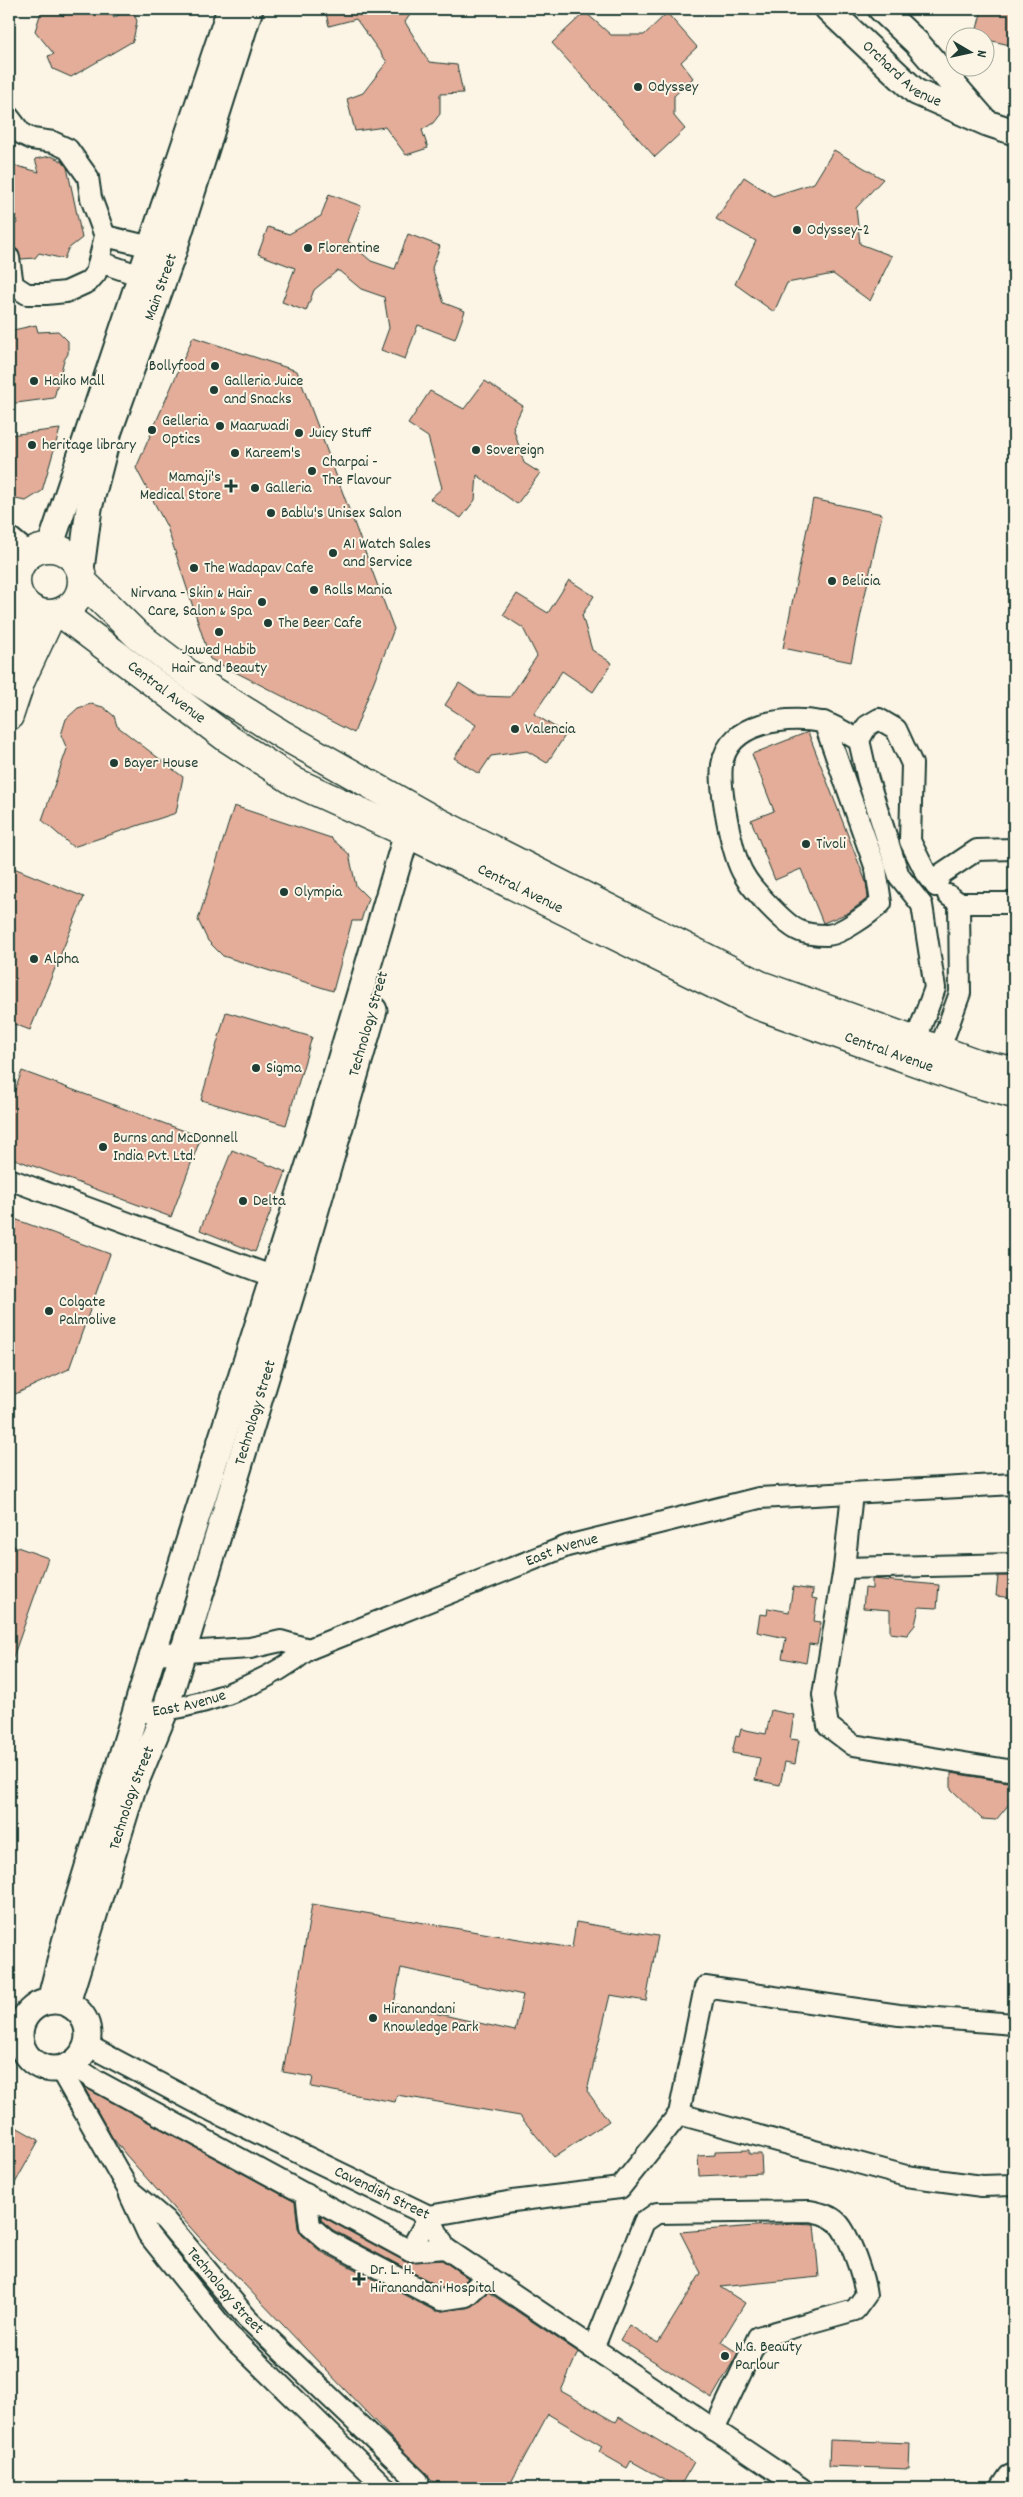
<svg xmlns="http://www.w3.org/2000/svg" width="1023" height="2497" font-family="Dekko,sans-serif">
<style>
.building{fill:#e3ad99;stroke:#1f3d34;fill-rule:evenodd}
.lines{fill:none;stroke-linecap:round;stroke-linejoin:round}
.minor-casing{stroke:#1f3d34;stroke-width:24}
.tertiary-casing{stroke:#1f3d34;stroke-width:29}
.secondary-casing{stroke:#1f3d34;stroke-width:31}
.minor{stroke:#fcf5e5;stroke-width:20}
.tertiary{stroke:#fcf5e5;stroke-width:25}
.secondary{stroke:#fcf5e5;stroke-width:28}
.poi-dot{fill:#1f3d34;stroke:#fcf5e5;stroke-width:2}
.labels{text-anchor:middle;dominant-baseline:central;stroke-width:4;stroke-linejoin:round;paint-order:stroke}
.street-label{font-size:16px;fill:#1f3d34;stroke:#fcf5e5}
.poi-label{font-size:16px;fill:#1f3d34;stroke:#fcf5e5;text-anchor:start}
</style>
<rect width="100%" height="100%" fill="#fcf5e5"/>
<filter id="ink" filterUnits="userSpaceOnUse"><feTurbulence type="fractalNoise" baseFrequency=".02" numOctaves="2"/><feDisplacementMap in="SourceGraphic" scale="10" xChannelSelector="R" yChannelSelector="G"/><feConvolveMatrix kernelMatrix="1 2 1 2 8 2 1 2 1" color-interpolation-filters="sRGB"/></filter>
<g filter="url(#ink)">
<path class="building" d="M50 9H56L63 16 73 9H109L114 18 127 9H132L137 21 133 41 71 77 53 69 48 56 54 54 35 31 41 12Z
M325 9H414L405 22 429 62 457 65 463 93 440 94V114L433 123 422 130 428 148 406 155 385 127 355 131 347 99 363 93 387 62 356 19 329 26Z
M982 9H1014V46L975 37Z
M585 12 611 35H644L667 13 697 47 681 62 693 78 674 96V116L685 129 655 157 552 43Z
M834 150 883 179 856 208 860 244 892 256 870 301 833 274 787 283 774 312 735 284 756 241 716 219 744 177 773 196 814 183Z
M51 156 62 161 67 167 82 238 68 249 64 259 39 253 35 258 21 259 19 251 10 247 9 243V236L14 234 13 227 17 223 12 197 9 195V164L39 172 35 159Z
M329 194 361 206 348 241 371 261 395 269 408 234 440 246 432 268 444 303 465 311 455 339 418 325 405 359 381 350 389 328 384 297 361 289 338 270 314 290 306 311 282 302 295 268 258 254 268 227 289 234 321 216Z
M36 325 38 332 58 331 68 341V354L64 360 54 398 9 404V331Z
M193 337 297 371 394 629 354 733 210 659 167 527 136 468Z
M485 381 523 406 513 427 524 463 540 473 517 504 477 475 475 500 461 518 430 499 442 488 428 437 408 424 430 391 464 409Z
M60 429 42 491 26 501 9 498V435Z
M813 499 882 514 851 662 783 648Z
M569 580 594 596 582 615 592 650 612 663 593 692 562 671 548 693 534 714 566 734 547 763 527 751 491 756 479 774 454 758 476 725 445 705 459 683 479 696 510 697 537 656 523 628 503 615 517 594 548 613Z
M91 704 103 707 114 716 117 726 183 777 176 813 73 847 42 820 67 749 61 735 66 719 78 708Z
M808 732 866 882 868 898 848 913 823 923 801 869 775 880 751 820 774 811 752 754Z
M234 806 331 838 349 854 356 886 368 898 361 921H352L333 991 223 956 208 941 198 920Z
M9 866 84 897 30 1030 9 1022Z
M226 1012 312 1037 286 1125 201 1100Z
M22 1071 201 1137 171 1217 9 1157V1106Z
M232 1150 286 1172 255 1252 200 1230Z
M9 1217 110 1254 69 1369 9 1397Z
M9 1544 48 1558 11 1663 9 1662Z
M998 1576H1014V1598L996 1596Z
M872 1579 939 1585 937 1608 919 1607 915 1625 907 1635 890 1633V1610L863 1608 865 1588 872 1589Z
M793 1587 813 1590 812 1598 817 1599 814 1621 821 1622 817 1645 809 1644 806 1663 782 1658 786 1638 757 1632 760 1614 767 1615 768 1608 789 1612Z
M771 1710 794 1715 790 1739 799 1740 795 1764 785 1762 780 1785 755 1780 760 1758 732 1753 736 1736 739 1737 741 1729 766 1734Z
M951 1773 1014 1783V1798L996 1820 982 1819 951 1789Z
M312 1904 572 1948 576 1922 658 1936 646 2001 610 1995 587 2091 609 2121 554 2157 520 2116 397 2095 395 2102 311 2087 313 2077 283 2072ZM401 1968 523 1995 515 2031 394 2004Z
M84 2087 295 2202 298 2228 302 2235 320 2251 435 2311 468 2308 488 2292 578 2352 561 2391 616 2422 619 2417 694 2462 679 2488 631 2461 627 2468 599 2452 602 2446 548 2414 508 2488H468L432 2481 198 2236 126 2155 112 2137Z
M9 2123 39 2140 9 2194Z
M749 2150V2154H761L762 2173 699 2176 698 2156 715 2155V2151Z
M321 2216 404 2261 442 2260 468 2278 461 2285 442 2288 333 2230 321 2220Z
M792 2223 814 2224 819 2277 720 2287 745 2303 721 2342 738 2353 712 2398 620 2340 629 2325 658 2343 701 2273 680 2232Z
M830 2440 910 2443 909 2469 829 2466Z"/>
<g class="lines">
<defs>
<g id="minor">
<path d="M9 117 22 134 32 139 53 142 68 149 88 177 91 198 105 236 96 273 88 282 66 292 46 294H27L13 285 9 258"/>
<path d="M105 236 151 247"/>
<path d="M100 262 141 276"/>
<path d="M824 722 876 869 881 903C870 913 841 935 826 935 819 935 807 934 800 931 786 926 751 888 744 875 732 856 719 788 722 765 728 721 787 716 822 722 834 724 848 735 859 740"/>
<path d="M936 886 941 874 977 850 1014 849"/>
<path d="M948 895 959 903H1014"/>
<path d="M911 1053 935 988 922 905 899 876 868 780 859 740 867 726 879 719 896 729 912 764 910 841 925 871 936 886"/>
<path d="M935 1062 960 993 959 903"/>
<path d="M9 1179 285 1281"/>
<path d="M852 1493 844 1568 823 1695 828 1726 853 1745 1014 1771"/>
<path d="M844 1568 1014 1564"/>
<path d="M153 1654 250 1648 281 1641 309 1649"/>
<path id="s1" d="M135 1713C195 1710 262 1687 309 1649L567 1546 759 1498 1014 1484"/>
<path id="s2" d="M87 2045 212 2111 429 2216 445 2248 801 2488"/>
<path d="M72 2065 95 2080 410 2251 445 2248"/>
<path id="s3" d="M60 2069 128 2189 165 2220 247 2318 418 2481 420 2488"/>
<path d="M679 2114 906 2176 982 2186 1014 2185"/>
<path d="M306 2194 310 2226 326 2240 440 2300 466 2296 487 2277"/>
<path d="M130 2195 148 2234 228 2334 386 2488"/>
<path d="M410 2251 429 2216 513 2201 620 2188 679 2114 705 1987 899 2015 1014 2024"/>
<path d="M593 2349 644 2222 657 2213 810 2211C820 2213 830 2215 838 2223 850 2236 864 2278 866 2295L855 2310 758 2337 714 2430"/>
<path d="M1001 2488 1009 2476 1014 2474"/>
</g>
<g id="tertiary">
<path id="s4" d="M828 9 916 92 987 123 1014 132"/>
<path d="M881 9 917 43 983 119"/>
<path d="M9 540 27 555"/>
<path d="M50 547 230 9"/>
<path id="s5" d="M81 569 89 508 109 431 171 259 250 9"/>
<path d="M9 577 17 588"/>
<circle cx="54" cy="2035" r="34"/>
<path d="M50 2001 65 1942 153 1654 317 1139 413 813"/>
<path id="s6" d="M67 2003 132 1791 165 1711 294 1285 374 1010"/>
</g>
<g id="secondary">
<circle cx="49" cy="581" r="33"/>
<path d="M83 582 136 634 199 682 283 735 430 818 760 985 979 1064 1014 1071"/>
<path id="s7" d="M61 613 227 738 295 782 407 833 754 1004 972 1082 1014 1094"/>
<path d="M9 663 24 604"/>
<path d="M9 716 21 680 51 616"/>
</g>
</defs>
<use href="#minor" class="minor-casing"/>
<use href="#tertiary" class="tertiary-casing"/>
<use href="#secondary" class="secondary-casing"/>
<use href="#minor" class="minor"/>
<use href="#tertiary" class="tertiary"/>
<use href="#secondary" class="secondary"/>
</g>
</g>
<g class="poi-dot">
<circle cx="638" cy="87" r="5"/>
<circle cx="797" cy="230" r="5"/>
<circle cx="308" cy="248" r="5"/>
<circle cx="215" cy="366" r="5"/>
<circle cx="34" cy="381" r="5"/>
<circle cx="214" cy="390" r="5"/>
<circle cx="220" cy="426" r="5"/>
<circle cx="152" cy="430" r="5"/>
<circle cx="299" cy="433" r="5"/>
<circle cx="32" cy="445" r="5"/>
<circle cx="476" cy="450" r="5"/>
<circle cx="235" cy="453" r="5"/>
<circle cx="312" cy="471" r="5"/>
<path d="M228.5 478.5h5v5h5v5h-5v5h-5v-5h-5v-5h5z"/>
<circle cx="255" cy="488" r="5"/>
<circle cx="271" cy="513" r="5"/>
<circle cx="333" cy="553" r="5"/>
<circle cx="194" cy="568" r="5"/>
<circle cx="832" cy="581" r="5"/>
<circle cx="314" cy="590" r="5"/>
<circle cx="262" cy="602" r="5"/>
<circle cx="268" cy="623" r="5"/>
<circle cx="219" cy="632" r="5"/>
<circle cx="515" cy="729" r="5"/>
<circle cx="114" cy="763" r="5"/>
<circle cx="806" cy="844" r="5"/>
<circle cx="284" cy="892" r="5"/>
<circle cx="34" cy="959" r="5"/>
<circle cx="256" cy="1068" r="5"/>
<circle cx="103" cy="1147" r="5"/>
<circle cx="243" cy="1201" r="5"/>
<circle cx="49" cy="1311" r="5"/>
<circle cx="373" cy="2018" r="5"/>
<path d="M356.5 2271.5h5v5h5v5h-5v5h-5v-5h-5v-5h5z"/>
<circle cx="725" cy="2356" r="5"/>
</g>
<g class="labels">
<g class="street-label">
<text stroke="none"><textPath href="#s4" startOffset="99">Orchard Avenue</textPath></text>
<text stroke="none"><textPath href="#s5" startOffset="294">Main Street</textPath></text>
<text stroke="none"><textPath href="#s7" startOffset="132">Central Avenue</textPath></text>
<text stroke="none"><textPath href="#s7" startOffset="538">Central Avenue</textPath></text>
<text transform="translate(369 1024) rotate(-74)">Technology Street</text>
<text stroke="none"><textPath href="#s7" startOffset="942">Central Avenue</textPath></text>
<text stroke="none"><textPath href="#s6" startOffset="620">Technology Street</textPath></text>
<text stroke="none"><textPath href="#s1" startOffset="460">East Avenue</textPath></text>
<text stroke="none"><textPath href="#s1" startOffset="55">East Avenue</textPath></text>
<text stroke="none"><textPath href="#s6" startOffset="215">Technology Street</textPath></text>
<text stroke="none"><textPath href="#s2" startOffset="330">Cavendish Street</textPath></text>
<text stroke="none"><textPath href="#s3" startOffset="279">Technology Street</textPath></text>
</g>
<g class="poi-label">
<text x="648" y="87">Odyssey</text>
<text x="807" y="230">Odyssey-2</text>
<text x="318" y="248">Florentine</text>
<text x="205" y="366" text-anchor="end">Bollyfood</text>
<text x="44" y="381">Haiko Mall</text>
<text x="224" y="381">Galleria Juice<tspan x="224" dy="18">and Snacks</tspan></text>
<text x="162" y="421">Gelleria<tspan x="162" dy="18">Optics</tspan></text>
<text x="230" y="426">Maarwadi</text>
<text x="309" y="433">Juicy Stuff</text>
<text x="42" y="445">heritage library</text>
<text x="486" y="450">Sovereign</text>
<text x="245" y="453">Kareem's</text>
<text x="322" y="462">Charpai -<tspan x="322" dy="18">The Flavour</tspan></text>
<text x="221" y="477" text-anchor="end">Mamaji's<tspan x="221" dy="18">Medical Store</tspan></text>
<text x="265" y="488">Galleria</text>
<text x="281" y="513">Bablu's Unisex Salon</text>
<text x="343" y="544">A1 Watch Sales<tspan x="343" dy="18">and Service</tspan></text>
<text x="204" y="568">The Wadapav Cafe</text>
<text x="842" y="581">Belicia</text>
<text x="324" y="590">Rolls Mania</text>
<text x="252" y="593" text-anchor="end">Nirvana - Skin &amp; Hair<tspan x="252" dy="18">Care, Salon &amp; Spa</tspan></text>
<text x="278" y="623">The Beer Cafe</text>
<text x="219" y="650" text-anchor="middle">Jawed Habib<tspan x="219" dy="18">Hair and Beauty</tspan></text>
<text x="525" y="729">Valencia</text>
<text x="124" y="763">Bayer House</text>
<text x="816" y="844">Tivoli</text>
<text x="294" y="892">Olympia</text>
<text x="44" y="959">Alpha</text>
<text x="266" y="1068">Sigma</text>
<text x="113" y="1138">Burns and McDonnell<tspan x="113" dy="18">India Pvt. Ltd.</tspan></text>
<text x="253" y="1201">Delta</text>
<text x="59" y="1302">Colgate<tspan x="59" dy="18">Palmolive</tspan></text>
<text x="383" y="2009">Hiranandani<tspan x="383" dy="18">Knowledge Park</tspan></text>
<text x="370" y="2270">Dr. L. H.<tspan x="370" dy="18">Hiranandani Hospital</tspan></text>
<text x="735" y="2347">N.G. Beauty<tspan x="735" dy="18">Parlour</tspan></text>
</g>
</g>
<rect width="1023" height="2497" fill="none" stroke="#fcf5e5" stroke-width="30"/>
<rect x="15" y="15" width="993" height="2467" fill="none" stroke="#1f3d34" stroke-width="2" filter="url(#ink)"/>
<g transform="translate(970 52) rotate(99)"><circle r="24" fill="#fcf5e5" stroke="#a4ab9e"/>
<path d="M0-4L9 19L0 12L-9 19Z" fill="#1f3d34"/>
<text y="-8" font-size="14" font-weight="bold" text-anchor="middle" fill="#1f3d34">N</text>
</g>
</svg>
